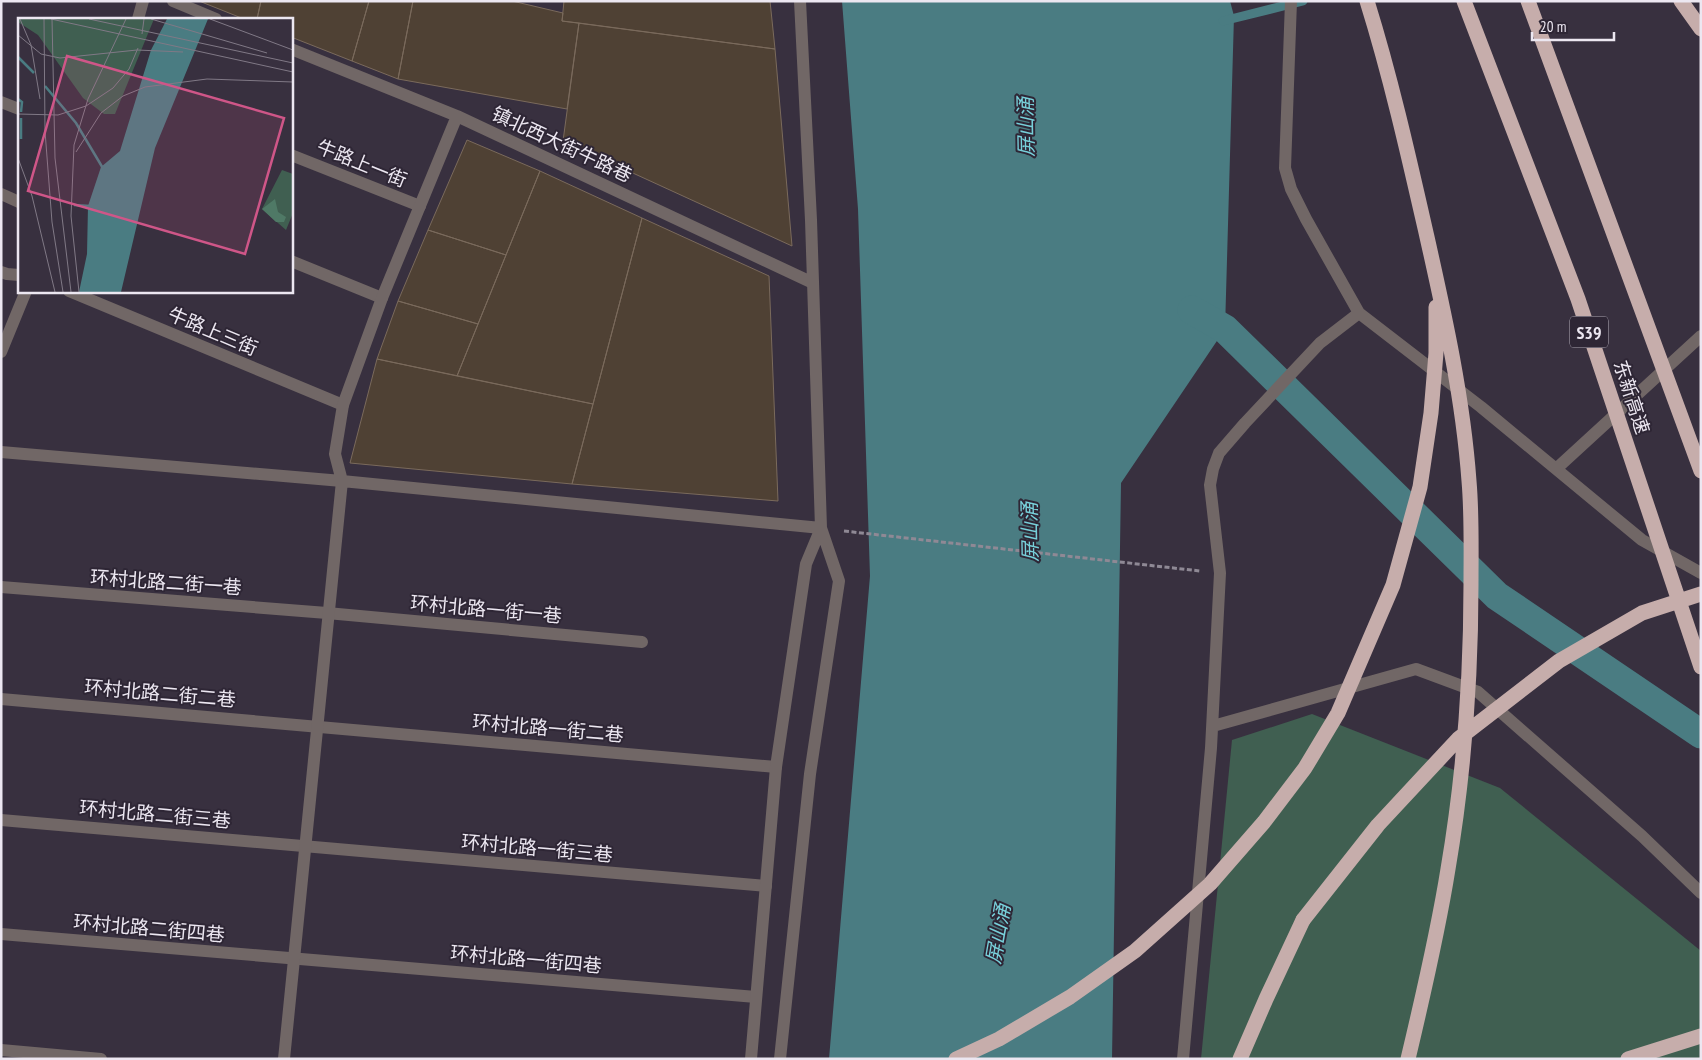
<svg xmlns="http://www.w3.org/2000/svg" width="1702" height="1060" font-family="'PT Sans Narrow','Noto Sans SC',sans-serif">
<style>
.green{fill:#405f51}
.water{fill:#4a7c82}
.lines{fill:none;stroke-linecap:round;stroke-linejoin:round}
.stream{stroke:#4a7c82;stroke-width:9}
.canal{stroke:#4a7c82;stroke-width:29}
.building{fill:#4f4134;stroke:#7a6a5c}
.path{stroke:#8f8995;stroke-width:3;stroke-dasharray:5 2.5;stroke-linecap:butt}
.service{stroke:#716766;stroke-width:12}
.minor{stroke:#716766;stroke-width:12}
.motorway{stroke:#c6adab;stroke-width:15}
.motorway-bridge{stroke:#c6adab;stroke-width:15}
.labels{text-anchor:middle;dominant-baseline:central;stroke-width:4;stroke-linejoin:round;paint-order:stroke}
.shield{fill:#2e2635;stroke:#b3adb9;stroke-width:1}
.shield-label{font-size:18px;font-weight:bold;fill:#ece7f1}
.street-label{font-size:19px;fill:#ece7f1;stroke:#2e2635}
.water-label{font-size:20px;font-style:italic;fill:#78d0da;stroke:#2e2635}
.inset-river{fill:none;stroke:#4a7c82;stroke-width:2.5}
.inset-road{fill:none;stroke:#807986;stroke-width:1}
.view{fill:#cf5688;fill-opacity:0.15;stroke:#cf5688;stroke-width:2.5}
.inset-edge{fill:none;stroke:#ece7f1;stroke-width:2.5}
</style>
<rect width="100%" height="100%" fill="#38303f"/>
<path class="green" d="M1312 714 1500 788 1701 951V1059H1201L1232 740Z"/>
<path class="water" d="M842 1H1230L1234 16 1225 329 1121 483 1112 1059H829L870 576 858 209Z"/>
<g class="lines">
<path class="stream" d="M1223 21 1303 1"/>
<path class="canal" d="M1192 310 1225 329 1497 596 1701 734"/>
</g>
<path class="building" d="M199 1H261L257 19H244Z
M261 1H369L352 61 291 37V19H257Z
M369 1H413L398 79 352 61Z
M413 1H512L563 13 562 21 579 23 567 109 398 79Z
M564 1H770L775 49 562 21Z
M579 23 775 49 792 246 563 141Z
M467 140 540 171 506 255 428 230Z
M540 171 642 218 593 404 457 376Z
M642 218 769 276 778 501 572 484Z
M428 230 506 255 478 324 398 301Z
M398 301 478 324 457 376 377 359Z
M377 359 593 404 572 484 350 463Z"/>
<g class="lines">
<path class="path" d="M844 531 1200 571"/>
<path class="service" d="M1 102 19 109
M291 155 420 206
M1 194 19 202
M291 261 382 298
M1 272 7 274 19 275
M69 291 343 405
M1 587 327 613 642 642
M1 699 776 767
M1 820 766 886
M1 934 756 997
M1 1050 101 1059"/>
<path class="minor" d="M173 1 216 19
M1291 1 1285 168 1291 189 1306 219 1359 313 1481 407 1642 540 1701 573
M138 19 143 1
M291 49 457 116 813 283
M1 352 26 291
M1 452 342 481 821 528
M1556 469 1701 336
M1213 726 1416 669 1478 692 1642 836 1701 893
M284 1059 342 481 335 454 343 405 382 298 457 116
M751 1059 776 767 806 564 821 528
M780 1059 810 774 839 581 821 528 811 220 800 1
M1183 1059 1211 748 1220 573 1210 485 1213 469 1219 453 1245 423 1320 343 1359 313"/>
<path class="motorway" d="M1681 1 1701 29
M1240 1059 1266 999 1303 920
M1628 1059 1701 1036"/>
<path class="motorway-bridge" d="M1367 1C1391 78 1409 158 1427 237 1445 317 1463 398 1469 481 1472 515 1471 550 1471 584 1471 679 1464 775 1448 869 1438 932 1423 996 1408 1059
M1464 1 1578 299 1701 667
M1528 1 1701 471
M1303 920 1378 825 1458 739 1559 661 1642 613 1701 594
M956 1059 999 1039 1070 997 1135 951 1210 884 1264 822 1305 768 1338 713 1393 585 1420 487 1431 413 1436 353V307"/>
</g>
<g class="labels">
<rect class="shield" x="1570" y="316.5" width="38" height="31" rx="4"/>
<g class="shield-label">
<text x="1589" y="332">S39</text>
</g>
<g class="street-label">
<text transform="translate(562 144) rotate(25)">镇北西大街牛路巷</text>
<text transform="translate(362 163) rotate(22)">牛路上一街</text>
<text transform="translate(213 331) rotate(23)">牛路上三街</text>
<text transform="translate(1632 397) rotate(72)">东新高速</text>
<text transform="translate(166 582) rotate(4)">环村北路二街一巷</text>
<text transform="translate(486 609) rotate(5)">环村北路一街一巷</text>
<text transform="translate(160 693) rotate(5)">环村北路二街二巷</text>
<text transform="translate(548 728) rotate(5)">环村北路一街二巷</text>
<text transform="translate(155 814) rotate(5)">环村北路二街三巷</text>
<text transform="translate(537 848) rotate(5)">环村北路一街三巷</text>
<text transform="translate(149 928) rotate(5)">环村北路二街四巷</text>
<text transform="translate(526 959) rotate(5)">环村北路一街四巷</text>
</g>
<g class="water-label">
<text transform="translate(1026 127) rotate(-91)">屏山涌</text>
<text transform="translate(1030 532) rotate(-91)">屏山涌</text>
<text transform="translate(998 934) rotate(-80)">屏山涌</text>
</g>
</g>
<g transform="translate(18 18)">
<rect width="275" height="275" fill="#38303f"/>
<path d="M0 1H136L97 96H86L65 80 20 17 0 4ZM264 152 275 156V195L268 212 244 191Z" fill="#405f51"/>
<path d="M257 181 260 194 268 199 266 204H258L244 191Z" fill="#4f7966"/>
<path d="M149 1H190L137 130 103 274H61L69 236 70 188 83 149 102 133 133 32Z" fill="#4a7c82"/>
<path class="inset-river" d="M0 39 16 55M27 68 58 105 86 152M0 81 4 84 3 94M3 121V100M56 187 72 188"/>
<path class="inset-road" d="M2 1 13 27 22 81M26 1 27 113 34 204 45 274M33 1 275 54M34 1 37 140 53 274M71 1 275 45M133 1 249 35M192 1 275 32M124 16 126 1M0 17 23 36 42 40 119 32 165 34M0 96 40 97 68 88 95 70 111 51 120 30M58 134 83 95 105 78 127 69 189 61 275 64M0 140 14 178 37 274M61 274 53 198 56 127 70 81 108 1"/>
<path class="view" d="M49 38 266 100 227 236 10 173Z"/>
<rect width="275" height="275" class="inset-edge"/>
</g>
<rect width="1702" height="1060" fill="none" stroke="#ece7f1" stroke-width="5"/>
<path d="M1532 32v8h82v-8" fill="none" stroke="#ece7f1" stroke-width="2.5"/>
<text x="1540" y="32" font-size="15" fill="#ece7f1" stroke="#2e2635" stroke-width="4" paint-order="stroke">20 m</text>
</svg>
